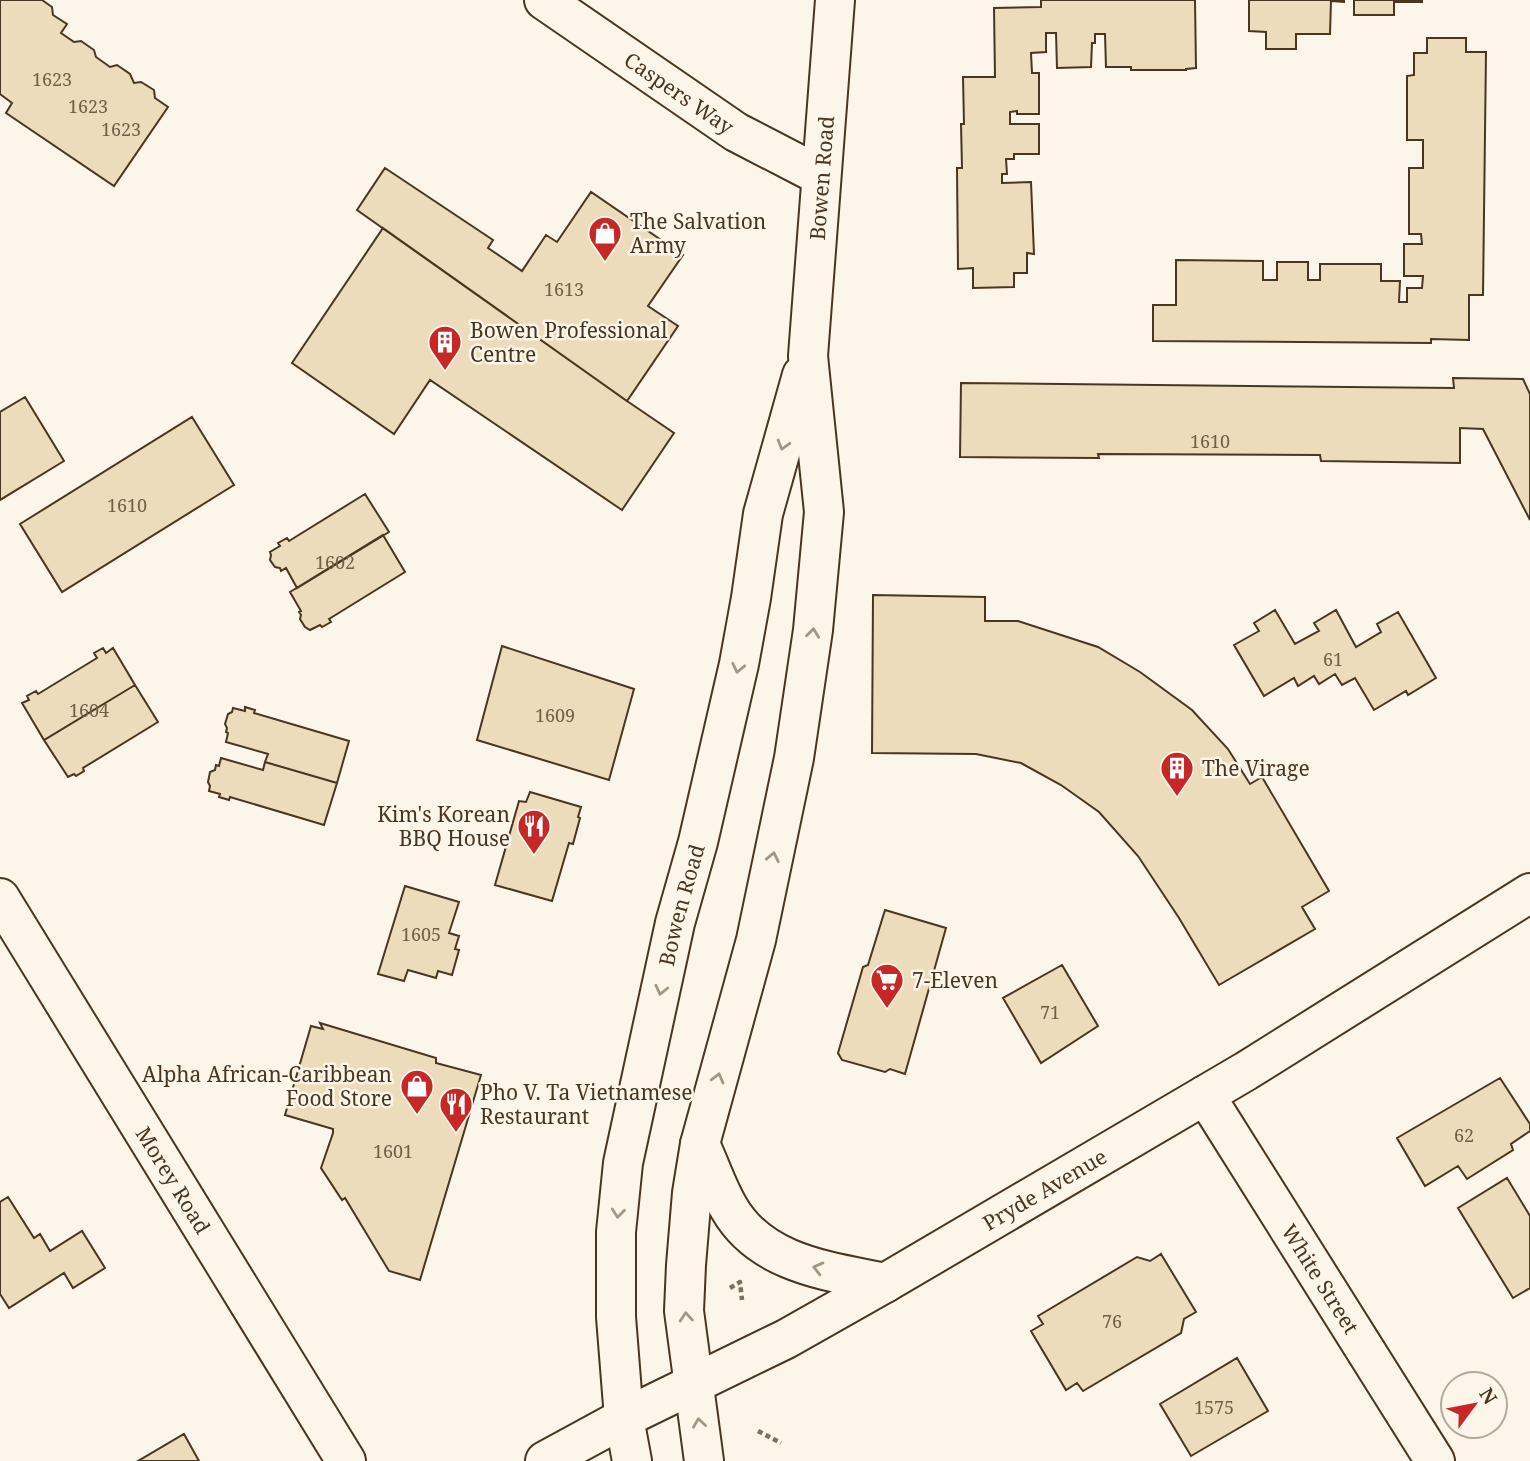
<svg xmlns="http://www.w3.org/2000/svg" width="1530" height="1461" font-family="'Noto Serif',serif">
<style>
.building{fill:#ecdcbc;stroke:#4a3520;stroke-width:2}
.lines{fill:none;stroke-linecap:round;stroke-linejoin:round}
.minor-casing{stroke:#4a3520;stroke-width:42}
.secondary-casing{stroke:#4a3520;stroke-width:42}
.path{stroke:#7f6f5c;stroke-width:4.5;stroke-dasharray:5 3.5;stroke-linecap:butt}
.minor{stroke:#fbf6e9;stroke-width:38}
.secondary{stroke:#fbf6e9;stroke-width:38}
.oneway{stroke:#a29684}
.labels{text-anchor:middle;dominant-baseline:central;stroke-width:5;stroke-linejoin:round;paint-order:stroke}
.number-label{font-size:18px;fill:#725f47}
.street-label{font-size:21px;fill:#4a3520;stroke:#fbf6e9}
.poi-label{font-size:21px;fill:#4a3520;stroke:#fbf6e9;text-anchor:start}
</style>
<rect width="100%" height="100%" fill="#fbf6e9"/>
<path class="building" d="M0 0H42L52 7 53 15 67 24 61 33 74 42 81 41 94 50 96 57 110 67 117 65 130 74 134 83 141 82 154 90 155 98 168 107 114 186 6 113 12 103 0 94Z
M1041 0H1195L1196 68 1186 69V70H1131V67H1106L1105 34H1095V43H1092L1091 67 1057 68 1056 33H1046V52L1031 53 1032 73H1039V114H1017V111L1010 112V124H1039V154H1014V159H1006L1007 174H1002V183L1031 182 1034 254 1027 253V273H1014V287L973 288V268L958 269 957 168H962L961 124H964L963 77H995L994 8 1041 7Z
M1249 0H1344V2L1331 1 1330 34H1296V49H1266V32L1249 31Z
M1354 0H1422V2H1394V15H1354Z
M1427 38H1466V52H1486L1483 295H1469V340L1431 339V343L1153 341V305H1176V260L1263 261V280H1277V262H1308V280H1320V264H1381V281H1400L1399 302H1407V288H1422L1423 276H1404V244H1422L1421 234H1409V168H1423V140H1407V76L1414 75V53H1427Z
M385 168 493 240 488 248 522 271 546 235 557 242 591 192 683 255 648 306 678 326 627 401 357 210Z
M383 228 627 401 674 433 622 510 430 380 394 434 292 363Z
M1453 378 1523 379 1530 394V520L1483 429 1460 428V463L1321 461 1320 455 1098 454 1099 458 960 457 961 383 1454 388Z
M25 397 64 461 0 500V412Z
M192 417 234 485 62 592 20 524Z
M365 494 389 532 297 588 286 568 281 571 280 568 275 567 270 560 271 555 270 552 280 546 278 543 287 538 289 541Z
M383 535 405 572 329 619 331 622 322 627 320 625 310 630 305 627 300 619 301 615 299 612 301 611 290 592Z
M873 595 985 597V621H1018L1098 647 1140 672 1192 710 1228 749 1250 784 1262 777 1329 891 1302 907 1315 929 1219 985 1179 918 1138 856 1099 812 1061 785 1021 763 976 754 872 753Z
M1275 610 1295 644 1319 631 1314 623 1336 610 1356 647 1381 632 1377 624 1398 612 1436 678 1408 695 1406 691 1374 710 1355 678 1342 685 1335 674 1319 684 1314 676 1298 686 1294 678 1264 696 1234 645 1259 631 1254 623Z
M502 646 634 689 609 780 477 740Z
M103 648 106 653 113 648 135 685 44 740 22 703 29 700 27 696 36 691 38 694 97 658 94 653Z
M135 685 158 722 83 768 84 771 76 776 74 774 68 777 44 740Z
M245 707 255 710 254 713 349 741 337 783 265 762 268 754 226 742 228 733 226 732 227 728 225 724 228 714 232 712 233 708 245 711Z
M221 758 263 770 265 762 337 783 324 825 230 797 229 800 219 797 220 794 209 791 210 786 208 782 210 772 215 770 216 765 219 766Z
M530 792 581 807 578 817 580 818 573 844 569 843 552 901 495 885 519 801 526 802Z
M405 886 459 902 449 933 459 936 455 949 459 950 452 975 438 971 436 978 408 970 404 981 378 974Z
M885 910 946 928 905 1074 890 1069 885 1072 842 1060 838 1053 863 967 868 965Z
M1062 965 1098 1026 1041 1063 1003 998Z
M320 1023 436 1058V1063L481 1075 420 1280 389 1271 345 1198 342 1200 321 1168 333 1133V1129L285 1115 311 1026 323 1029Z
M1500 1078 1530 1124V1131L1511 1144 1513 1150 1467 1179 1458 1166 1425 1186 1397 1138Z
M1507 1178 1530 1216V1288L1513 1298 1458 1208Z
M8 1197 34 1238 40 1234 50 1251 82 1231 105 1268 73 1288 64 1273 9 1308 0 1294V1202Z
M1161 1254 1196 1312 1184 1319 1181 1333 1083 1391 1077 1383 1066 1390 1031 1331 1043 1324 1038 1316 1137 1257 1150 1261Z
M1237 1358 1268 1411 1191 1456 1160 1404Z
M184 1434 199 1461H138Z"/>
<g class="lines">
<defs>
<g id="minor">
<path id="s1" d="M544 0 736 132 821 176"/>
<path id="s2" d="M0 898 346 1461"/>
<path id="s3" d="M1205 1095 1435 1461"/>
<path id="s4" d="M545 1461 624 1418 786 1339 885 1283 1246 1071 1530 893"/>
</g>
<g id="secondary">
<path d="M700 1144C710 1165 717 1188 729 1208 761 1264 828 1271 885 1283"/>
<path id="s5" d="M632 1461 624 1418 616 1317V1232L623 1163 675 923 698 842 739 664 751 598 763 514 802 375"/>
<path id="s6" d="M704 1461 684 1311 686 1265 692 1193 700 1144 756 940 794 758 813 630 824 512 808 356 835 0"/>
</g>
</defs>
<use href="#minor" class="minor-casing"/>
<use href="#secondary" class="secondary-casing"/>
<path class="path" d="M730 1288 740 1282 742 1300
M758 1431 781 1443"/>
<use href="#minor" class="minor"/>
<use href="#secondary" class="secondary"/>
</g>
<defs><path id="oneway-chevron" d="M-2-3.5L2.5 0L-2 3.5" fill="none" stroke-width="1.6" stroke-linecap="round" stroke-linejoin="round" transform="scale(1.75)"/></defs>
<g class="oneway">
<use href="#oneway-chevron" transform="translate(783 445) rotate(106)"/>
<use href="#oneway-chevron" transform="translate(813 633) rotate(-83)"/>
<use href="#oneway-chevron" transform="translate(738 668) rotate(102)"/>
<use href="#oneway-chevron" transform="translate(773 857) rotate(-78)"/>
<use href="#oneway-chevron" transform="translate(661 990) rotate(103)"/>
<use href="#oneway-chevron" transform="translate(718 1078) rotate(-75)"/>
<use href="#oneway-chevron" transform="translate(618 1213) rotate(96)"/>
<use href="#oneway-chevron" transform="translate(818 1268) rotate(-166)"/>
<use href="#oneway-chevron" transform="translate(686 1317) rotate(-95)"/>
<use href="#oneway-chevron" transform="translate(699 1423) rotate(-98)"/>
</g>
<defs>
<symbol id="shop-pin" viewBox="-11 -11 22 30"><path d="M0 17L-7.5 6A9.5 9.5 0 1 1 7.5 6Z" fill="#c62828" stroke="#fbf6e9"/><path d="M-5-2.5h2.3a2.7 3.5 0 0 1 5.4 0H5L5.5 6h-11ZM-1.5-2.5h3a1.5 2.3 0 0 0-3 0Z" fill="#fff"/></symbol>
<symbol id="building-pin" viewBox="-11 -11 22 30"><path d="M0 17L-7.5 6A9.5 9.5 0 1 1 7.5 6Z" fill="#c62828" stroke="#fbf6e9"/><path d="M-4-6H4V6H1V3H-1V6H-4ZM-2.5-4.3h1.7v1.8h-1.7ZM.8-4.3h1.7v1.8H.8ZM-2.5-1h1.7V.8h-1.7ZM.8-1h1.7V.8H.8Z" fill="#fff"/></symbol>
<symbol id="restaurant-pin" viewBox="-11 -11 22 30"><path d="M0 17L-7.5 6A9.5 9.5 0 1 1 7.5 6Z" fill="#c62828" stroke="#fbf6e9"/><path d="M-5-6h1v4h1v-4h1v4h1v-4h1v5L-1.5 .5V6h-2V.5L-5-1ZM5-6V6H3V1.5H1.5Q1.5-4 5-6Z" fill="#fff"/></symbol>
<symbol id="supermarket-pin" viewBox="-11 -11 22 30"><path d="M0 17L-7.5 6A9.5 9.5 0 1 1 7.5 6Z" fill="#c62828" stroke="#fbf6e9"/><path d="M-6-5.5h2.5l.6 2H6L4.5 2H-2.5L-4.4-4H-6ZM-1.5 3.2a1.3 1.3 0 1 0 .1 0ZM3 3.2a1.3 1.3 0 1 0 .1 0Z" fill="#fff"/></symbol>
</defs>
<g fill-rule="evenodd">
<use href="#shop-pin" x="586" y="214" width="38" height="52"/>
<use href="#building-pin" x="426" y="323" width="38" height="52"/>
<use href="#building-pin" x="1158" y="749" width="38" height="52"/>
<use href="#restaurant-pin" x="515" y="807" width="38" height="52"/>
<use href="#supermarket-pin" x="868" y="961" width="38" height="52"/>
<use href="#shop-pin" x="398" y="1067" width="38" height="52"/>
<use href="#restaurant-pin" x="437" y="1085" width="38" height="52"/>
</g>
<g class="labels">
<g class="number-label">
<text x="52" y="79">1623</text>
<text x="88" y="106">1623</text>
<text x="121" y="129">1623</text>
<text x="564" y="289">1613</text>
<text x="1210" y="441">1610</text>
<text x="127" y="505">1610</text>
<text x="335" y="562">1602</text>
<text x="1333" y="659">61</text>
<text x="89" y="710">1604</text>
<text x="555" y="715">1609</text>
<text x="421" y="934">1605</text>
<text x="1050" y="1012">71</text>
<text x="1464" y="1135">62</text>
<text x="393" y="1151">1601</text>
<text x="1112" y="1321">76</text>
<text x="1214" y="1407">1575</text>
</g>
<g class="street-label">
<text stroke="none"><textPath href="#s1" startOffset="164">Caspers Way</textPath></text>
<text stroke="none"><textPath href="#s6" startOffset="1300">Bowen Road</textPath></text>
<text stroke="none"><textPath href="#s5" startOffset="564">Bowen Road</textPath></text>
<text stroke="none"><textPath href="#s2" startOffset="331">Morey Road</textPath></text>
<text stroke="none"><textPath href="#s4" startOffset="569">Pryde Avenue</textPath></text>
<text stroke="none"><textPath href="#s3" startOffset="217">White Street</textPath></text>
</g>
<g class="poi-label">
<text x="630" y="221">The Salvation<tspan x="630" dy="24">Army</tspan></text>
<text x="470" y="330">Bowen Professional<tspan x="470" dy="24">Centre</tspan></text>
<text x="1202" y="768">The Virage</text>
<text x="510" y="814" text-anchor="end">Kim's Korean<tspan x="510" dy="24">BBQ House</tspan></text>
<text x="912" y="980">7-Eleven</text>
<text x="392" y="1074" text-anchor="end">Alpha African-Caribbean<tspan x="392" dy="24">Food Store</tspan></text>
<text x="480" y="1092">Pho V. Ta Vietnamese<tspan x="480" dy="24">Restaurant</tspan></text>
</g>
</g>
<g transform="translate(1474 1405) rotate(58)"><circle r="33" fill="#fbf6e9" stroke="#b4a999" stroke-width="2"/>
<path d="M0-5L12 26L0 18L-12 26Z" fill="#c62828"/>
<text y="-10" font-size="19" font-weight="bold" text-anchor="middle" fill="#4a3520">N</text>
</g>
</svg>
